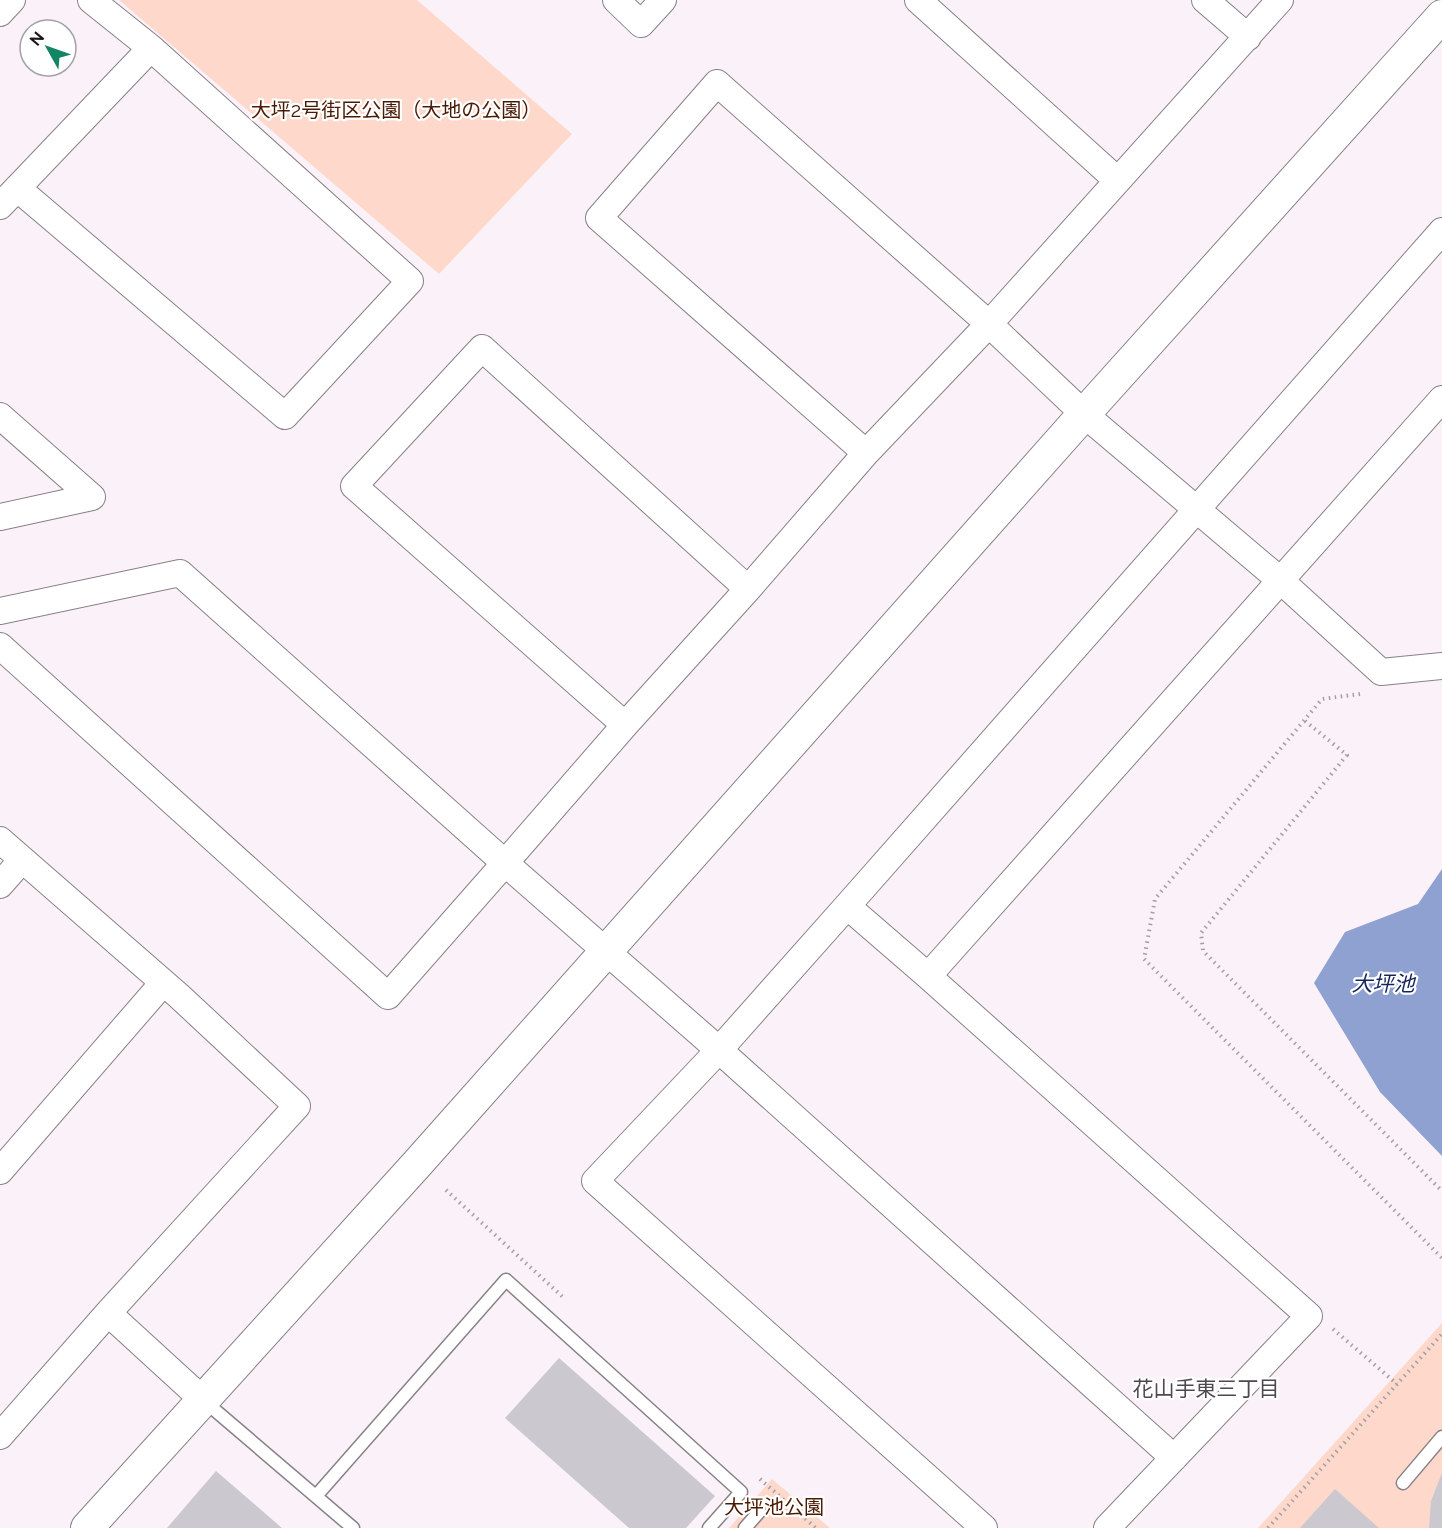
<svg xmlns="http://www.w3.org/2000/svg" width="1442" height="1528" font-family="Raleway,'Noto Sans JP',sans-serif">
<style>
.green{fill:#fed9cb}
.water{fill:#8ea1d0}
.building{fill:#cbc8d0}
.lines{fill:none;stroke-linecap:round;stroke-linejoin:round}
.service-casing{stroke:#888186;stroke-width:15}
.minor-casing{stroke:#888186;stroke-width:28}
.tertiary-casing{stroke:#888186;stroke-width:34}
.path{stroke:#a59fa4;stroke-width:4;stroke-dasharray:1.5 4.5;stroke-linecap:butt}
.service{stroke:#fff;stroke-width:12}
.minor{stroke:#fff;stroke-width:26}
.tertiary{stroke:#fff;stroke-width:32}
.labels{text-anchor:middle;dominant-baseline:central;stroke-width:4.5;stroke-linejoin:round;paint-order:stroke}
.park-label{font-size:20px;fill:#4b1a04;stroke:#fff}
.water-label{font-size:21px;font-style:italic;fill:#15245c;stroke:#fff}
.neighbourhood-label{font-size:21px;fill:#4f494e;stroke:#fff}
</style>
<rect width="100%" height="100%" fill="#faf2f8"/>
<path class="green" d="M119 0H417L572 134 439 274Z
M1442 1323V1528H1258Z
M772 1479 830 1528H729Z"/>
<path class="water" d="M1442 869V1156L1380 1092 1314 983 1345 932 1418 904Z"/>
<path class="building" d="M559 1358 715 1496 686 1528H629L505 1418Z
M216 1471 282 1528H167Z
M1442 1473V1528H1429L1431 1501Z
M1335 1489 1379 1528H1300Z"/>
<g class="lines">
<defs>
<path id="service" d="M203 1400 353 1528
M1403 1483 1442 1437
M316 1496 506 1280 741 1492 709 1528
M745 1528 759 1512"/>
<path id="minor" d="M616 0 641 24 663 0
M918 0 1117 180
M1205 0 1248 37
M0 13 12 0
M17 188 285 416 410 281 151 48 91 0
M0 206 151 48
M0 416 92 497 0 517
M866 453 599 218 717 83 989 324 1084 414 1280 580 1381 672 1442 666
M0 611 180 573 505 863 388 996 0 646
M625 725 354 486 482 348 748 589
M0 840 179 996 297 1106 108 1313 0 1436
M0 885 22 860
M847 906 928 976 1309 1316 1107 1528
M928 976 1442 399
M0 1171 163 983
M108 1313 202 1399
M1174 1458 719 1050 505 863 625 725 748 589 866 453 989 324 1280 0
M984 1528 595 1181 719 1050 847 906 1442 231"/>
<path id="tertiary" d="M87 1528 417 1164 1084 414 1442 16"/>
</defs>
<use href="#service" class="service-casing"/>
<use href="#minor" class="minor-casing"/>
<use href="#tertiary" class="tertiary-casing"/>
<path class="path" d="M1360 694 1322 699 1155 899 1144 959 1442 1258
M1305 721 1347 755 1201 933 1203 951 1442 1191
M446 1190 565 1299
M1333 1329 1397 1384
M760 1479 816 1528
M1268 1528 1442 1334"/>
<use href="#service" class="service"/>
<use href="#minor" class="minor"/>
<use href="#tertiary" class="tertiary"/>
</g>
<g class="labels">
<g class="park-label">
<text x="396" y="110">大坪2号街区公園（大地の公園）</text>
<text x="774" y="1507">大坪池公園</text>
</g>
<g class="water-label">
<text x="1383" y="983">大坪池</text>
</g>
<g class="neighbourhood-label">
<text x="1206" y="1388">花山手東三丁目</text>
</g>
</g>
<g transform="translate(48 48) rotate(310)"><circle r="28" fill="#ffffff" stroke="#a3a2a3" stroke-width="1.5"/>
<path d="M0-4.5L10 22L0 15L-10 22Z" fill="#118564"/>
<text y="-9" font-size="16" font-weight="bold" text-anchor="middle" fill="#1a1719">N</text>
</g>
</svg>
